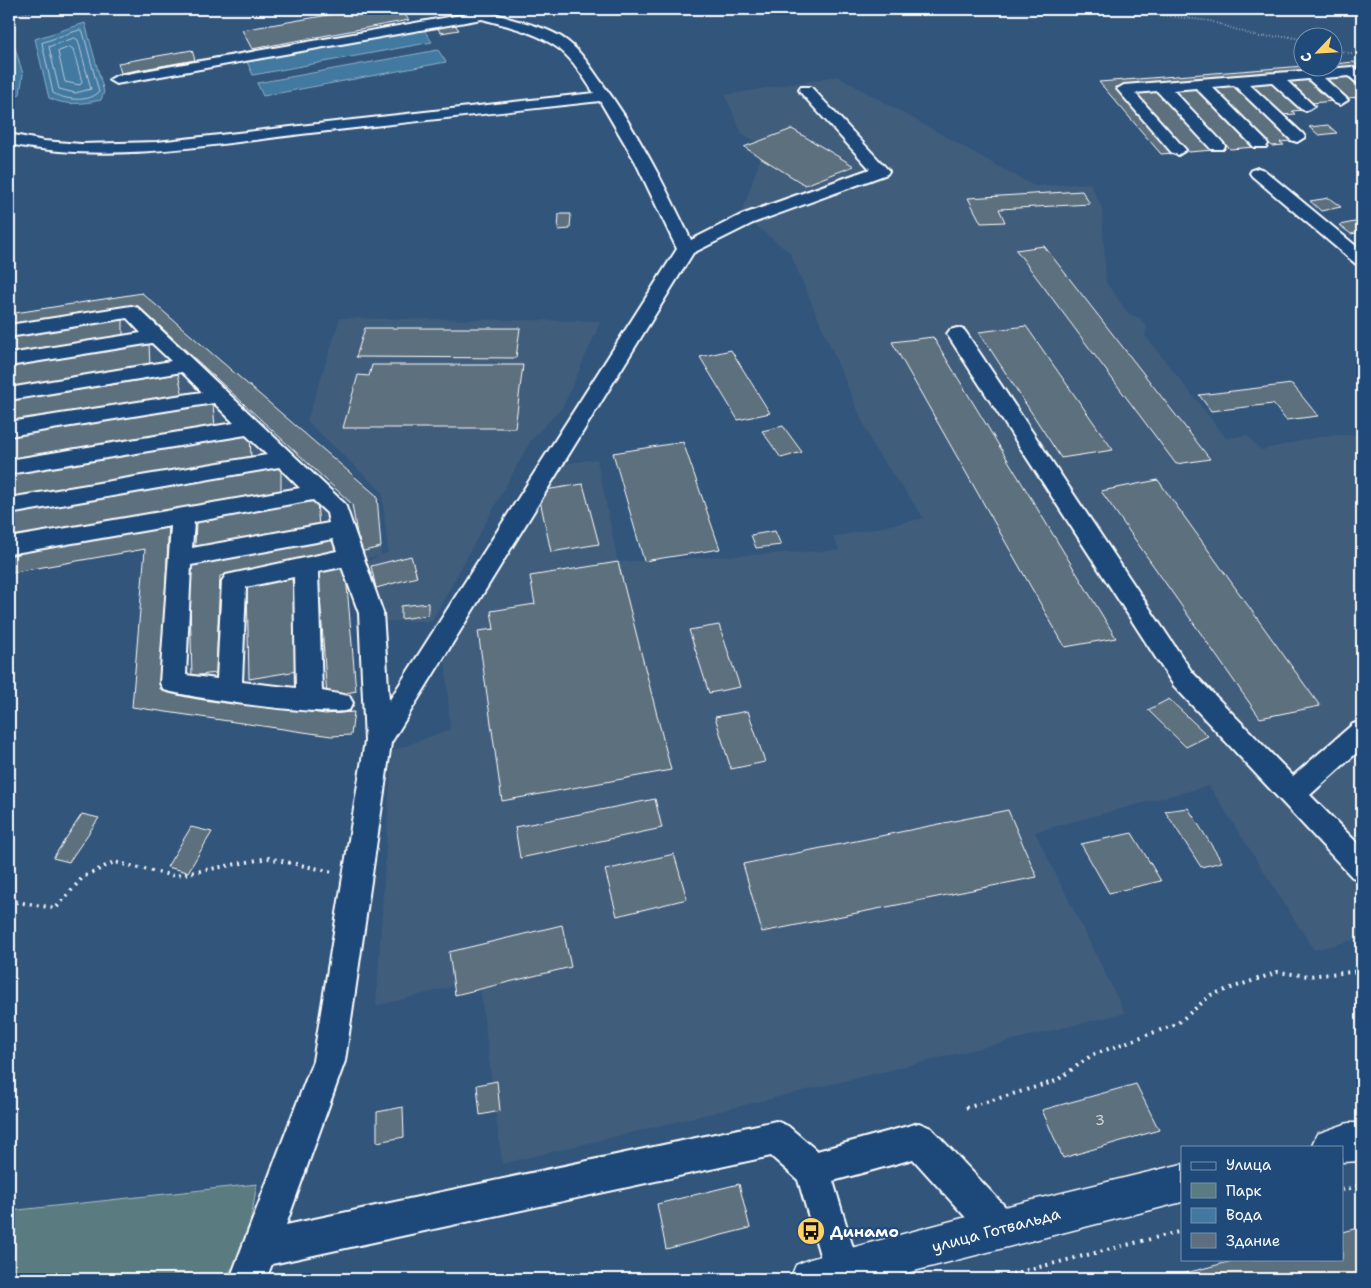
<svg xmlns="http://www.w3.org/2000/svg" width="1371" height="1288" font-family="'Shantell Sans',sans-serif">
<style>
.built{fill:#3f5d7c}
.green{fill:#5a7c81;stroke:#acbec0}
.water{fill:#4379a0;stroke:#8eafc6}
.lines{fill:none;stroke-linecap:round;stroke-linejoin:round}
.shore{stroke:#b4c9d9;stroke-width:1}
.building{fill:#5d6f7e;stroke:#fff}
.minor-casing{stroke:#fff;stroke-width:4}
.major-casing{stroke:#fff;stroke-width:3}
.path-far1{stroke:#fff;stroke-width:2;stroke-dasharray:0.5 2.5;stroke-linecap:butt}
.path{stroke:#fff;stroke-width:4;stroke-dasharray:2 5;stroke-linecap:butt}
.minor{fill:#1f4a7a;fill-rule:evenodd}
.major{fill:#1f4a7a;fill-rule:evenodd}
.labels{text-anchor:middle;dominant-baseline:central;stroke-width:4.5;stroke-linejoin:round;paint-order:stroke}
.near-number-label{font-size:14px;fill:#d6dbdf}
.near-street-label{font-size:16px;fill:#fff;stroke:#1f4a7a}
.near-poi-label{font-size:16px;font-weight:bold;fill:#fff;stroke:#1f4a7a;text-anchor:start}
</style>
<rect width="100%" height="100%" fill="#32557b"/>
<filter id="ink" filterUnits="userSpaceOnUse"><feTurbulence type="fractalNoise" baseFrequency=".02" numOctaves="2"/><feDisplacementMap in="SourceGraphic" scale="10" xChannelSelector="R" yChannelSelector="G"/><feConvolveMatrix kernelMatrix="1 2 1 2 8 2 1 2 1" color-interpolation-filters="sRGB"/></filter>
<g filter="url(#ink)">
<path class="built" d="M837 76 1034 186 1090 183 1102 208 1106 282 1129 314 1140 318 1147 327 1145 335 1226 438 1247 435 1261 450 1322 436 1362 434V938L1314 950 1209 786 1169 796 1035 832 1125 1013 502 1164 479 980 376 1006 392 751 450 729 445 655 562 464 597 459 618 562 839 550 833 537 924 518 874 448 790 253 741 214 760 159 743 147 755 141 742 134 725 95Z
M142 293 377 496 381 555 388 552 382 492 307 421 340 318 601 321 563 407 531 440 432 621H367L362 564 378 556 345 563 356 691 351 735 331 736 132 707 145 550 9 573V314Z"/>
<path class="green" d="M257 1184 245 1255 222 1279H9V1211Z"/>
<path class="water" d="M85 23 104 92 101 100C83 104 66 106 49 98L35 39Z
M424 30 432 42 253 75 247 62Z
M9 47 15 48 23 74 20 94 9 100Z
M438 50 446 62 263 96 257 83Z"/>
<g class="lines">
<path class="shore" d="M80 30 83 32 99 92C88 103 65 100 53 93L42 43Z
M75 38 78 40 91 89 75 93 59 89 49 47Z
M70 47 73 49 82 82 80 85 65 82 58 52Z"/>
</g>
<path class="building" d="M363 9H400L409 20 252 49 242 30Z
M453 22 459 30 441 33 435 25Z
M192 50 195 60 121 73 118 63Z
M1354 62 1360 67 1115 87 1174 153 1161 154 1099 82 1304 66 1334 68V64Z
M1345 75 1362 89V97L1346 98 1322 77Z
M1308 78 1334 101 1311 103 1285 80Z
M1271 81 1303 110 1292 111 1295 114 1282 115 1248 83Z
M1233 84 1292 141 1280 142 1284 145 1272 146 1211 86Z
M1196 87 1255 147 1230 149 1172 89Z
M1158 90 1214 150 1189 152 1134 92Z
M1328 125 1337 133 1319 135 1309 127Z
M792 129 854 166 805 185 744 147Z
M1082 191 1090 204 999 209 1005 222 981 223 968 198Z
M1329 198 1341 207 1321 211 1310 201Z
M559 214H571L570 229 558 230Z
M1360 221 1362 223V232L1351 234 1339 225Z
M1044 246 1210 459 1176 464 1016 250Z
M142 293 377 496 381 547 360 552 352 504 137 305 9 325V314Z
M123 318V338L9 356V336Z
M1026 326 1113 450 1061 458 979 332Z
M365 328H520L516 358 356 357Z
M933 337 1116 638 1065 647 892 342Z
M149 343 150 367 9 390V366Z
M731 350 770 413 738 420 700 357Z
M372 365H523L515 428H343L358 375 369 376Z
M178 374 183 396 9 424V401Z
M1292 384 1318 416 1286 420 1273 404 1211 411 1199 395Z
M213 404 215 427 9 461V435Z
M783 426 802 452 781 458 762 431Z
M250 434 251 459 9 499V472Z
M683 442 720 549 644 561 613 453Z
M281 467V492L9 539V512Z
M1158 480 1320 706 1260 718 1101 491Z
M583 484 599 544 551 552 538 491Z
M317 500 319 528 195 550 196 520Z
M169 523 160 689 325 714 354 712 351 735 331 736 132 707 145 549 9 573V552Z
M775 531 781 545 756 548 751 535Z
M334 539 338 553 220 576 216 673 192 676 189 565Z
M411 556 417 577 376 588 371 566Z
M618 562 671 770 502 801 478 631 494 629 491 611 535 604 530 576Z
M345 563 356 691 327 697 318 568Z
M292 576 297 671 249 679 247 584Z
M428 603V615L401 619V606Z
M719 625 740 687 709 693 689 630Z
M1169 699 1208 736 1186 747 1148 710Z
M748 711 765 762 731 769 715 717Z
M655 799 662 828 520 858 515 827Z
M1188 808 1222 862 1201 867 1165 811Z
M1008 810 1037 877 762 932 743 864Z
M82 814 99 818 69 862 53 858Z
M191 827 212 832 188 872 167 867Z
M1132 833 1161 881 1109 893 1081 844Z
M674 854 687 899 617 916 605 870Z
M562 925 571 967 455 995 449 952Z
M497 1081 500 1111 480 1115 477 1085Z
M1136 1084 1159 1130 1063 1158 1042 1110Z
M403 1107 404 1137 377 1142V1112Z
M739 1184 750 1228 666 1249 657 1204Z
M1362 1227V1279H1163L1240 1259H1342V1232Z"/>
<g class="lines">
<defs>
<path id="minor" d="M459 9C478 8 493 13 511 19 530 24 551 29 567 41 580 51 590 66 599 79 636 128 664 184 691 240L741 215 870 169 801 93 799 90 801 87H811L889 171 887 174 753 223 693 253 391 743 345 1061 286 1225 776 1121 788 1126 817 1151 919 1123 931 1128 1013 1215 1018 1228 1013 1241 1000 1246 987 1241 913 1159 833 1181 860 1271 857 1279H827L798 1180 771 1156 272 1264 266 1279H230L313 1061 365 741 359 613 342 567 318 572 322 691 349 696 353 703 349 710C328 717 189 698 164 690L160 683 171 526 9 554V538L300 488 279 467 9 514V498L267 455 246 435 9 474V460L234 423 214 403 9 436V422L202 392 182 372 9 400V388L171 361 152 343 9 366V354L141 333 127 318 9 337V325L131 306 138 308 345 504 383 613 389 701 677 249 635 161 600 101C504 112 407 122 310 133 209 145 110 164 9 144V134L44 141 81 144 157 142 594 93C583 77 573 59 558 48 537 32 507 26 482 19L116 84 109 80 116 76 466 14ZM313 500 327 513 329 523 192 548 194 522ZM333 539 337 551 226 575 222 581 217 679 186 675 191 565ZM294 577 296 688 242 682 246 587Z
M1352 67 1362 72V84L1357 83 1349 76 1324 78 1348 100 1340 105 1335 103 1308 79 1287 81 1314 106 1306 111 1301 109 1271 82 1249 84 1303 134 1305 137 1297 142 1291 140 1234 85 1212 87 1266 141 1268 144 1266 147H1254L1196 88 1173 90 1223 143 1225 146 1223 149H1211L1157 91 1135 93 1186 150 1178 155 1172 153 1117 89 1124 85Z
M1258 168 1264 170 1362 251V265L1356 264 1252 176 1250 173 1252 170Z
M957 328 964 330 967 334 1192 672 1293 776 1353 724 1362 721V748L1310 795 1362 848V881L1352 877 1174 686 947 334 950 330Z"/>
<path id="major" d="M1348 1123H1362V1161L1342 1162V1147H1311L1317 1134Z
M1182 1164V1202L883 1279H790L796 1265 810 1259 1000 1208Z"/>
</defs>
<use href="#minor" class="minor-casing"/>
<use href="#major" class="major-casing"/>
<path class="path-far1" d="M1140 9 1160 15 1210 21 1259 37 1285 36 1304 40
M9 17 43 9
M1334 49 1352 54"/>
<path class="path" d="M9 901 56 908 83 877 114 862 174 876 268 858 333 872
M966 1108 1056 1081 1092 1055 1177 1024 1211 995 1278 972 1308 976 1362 971
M1342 1190 1362 1185
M992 1279 1182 1231"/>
<use href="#minor" class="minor"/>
<use href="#major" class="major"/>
</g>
</g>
<defs>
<symbol id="bus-disc" viewBox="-11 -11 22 22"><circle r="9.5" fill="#ffd166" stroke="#1f4a7a"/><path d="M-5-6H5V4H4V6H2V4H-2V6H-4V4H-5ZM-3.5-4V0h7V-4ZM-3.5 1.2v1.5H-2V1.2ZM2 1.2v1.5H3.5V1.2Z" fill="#111"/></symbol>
</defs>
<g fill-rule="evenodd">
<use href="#bus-disc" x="795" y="1215" width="32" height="32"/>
</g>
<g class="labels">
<g class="near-number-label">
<text x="1100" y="1120">3</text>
</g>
<g class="near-street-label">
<text transform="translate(996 1230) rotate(-15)">улица Готвальда</text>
</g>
<g class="near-poi-label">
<text x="830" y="1231">Динамо</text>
</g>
</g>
<rect width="1371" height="1288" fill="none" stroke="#1f4a7a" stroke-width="30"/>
<rect x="15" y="15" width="1341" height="1258" fill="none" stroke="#fff" stroke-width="2" filter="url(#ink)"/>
<rect x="1181" y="1146" width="162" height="115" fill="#1f4a7a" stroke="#7992af"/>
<rect x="1191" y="1162" width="25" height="8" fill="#1f4a7a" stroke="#7992af"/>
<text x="1226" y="1170" font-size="15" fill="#ffffff">Улица</text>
<rect x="1191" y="1183" width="25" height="15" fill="#5a7c81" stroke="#7992af"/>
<text x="1226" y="1196" font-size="15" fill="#ffffff">Парк</text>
<rect x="1191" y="1208" width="25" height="15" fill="#4379a0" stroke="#7992af"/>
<text x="1226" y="1220" font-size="15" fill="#ffffff">Вода</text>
<rect x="1191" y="1233" width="25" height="15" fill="#5d6f7e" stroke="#7992af"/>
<text x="1226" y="1246" font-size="15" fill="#ffffff">Здание</text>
<g transform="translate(1318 52) rotate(245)"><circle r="24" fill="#1f4a7a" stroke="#7992af"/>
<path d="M0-4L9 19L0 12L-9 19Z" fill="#ffd166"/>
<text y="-8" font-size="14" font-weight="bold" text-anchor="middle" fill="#ffffff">С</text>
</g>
</svg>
